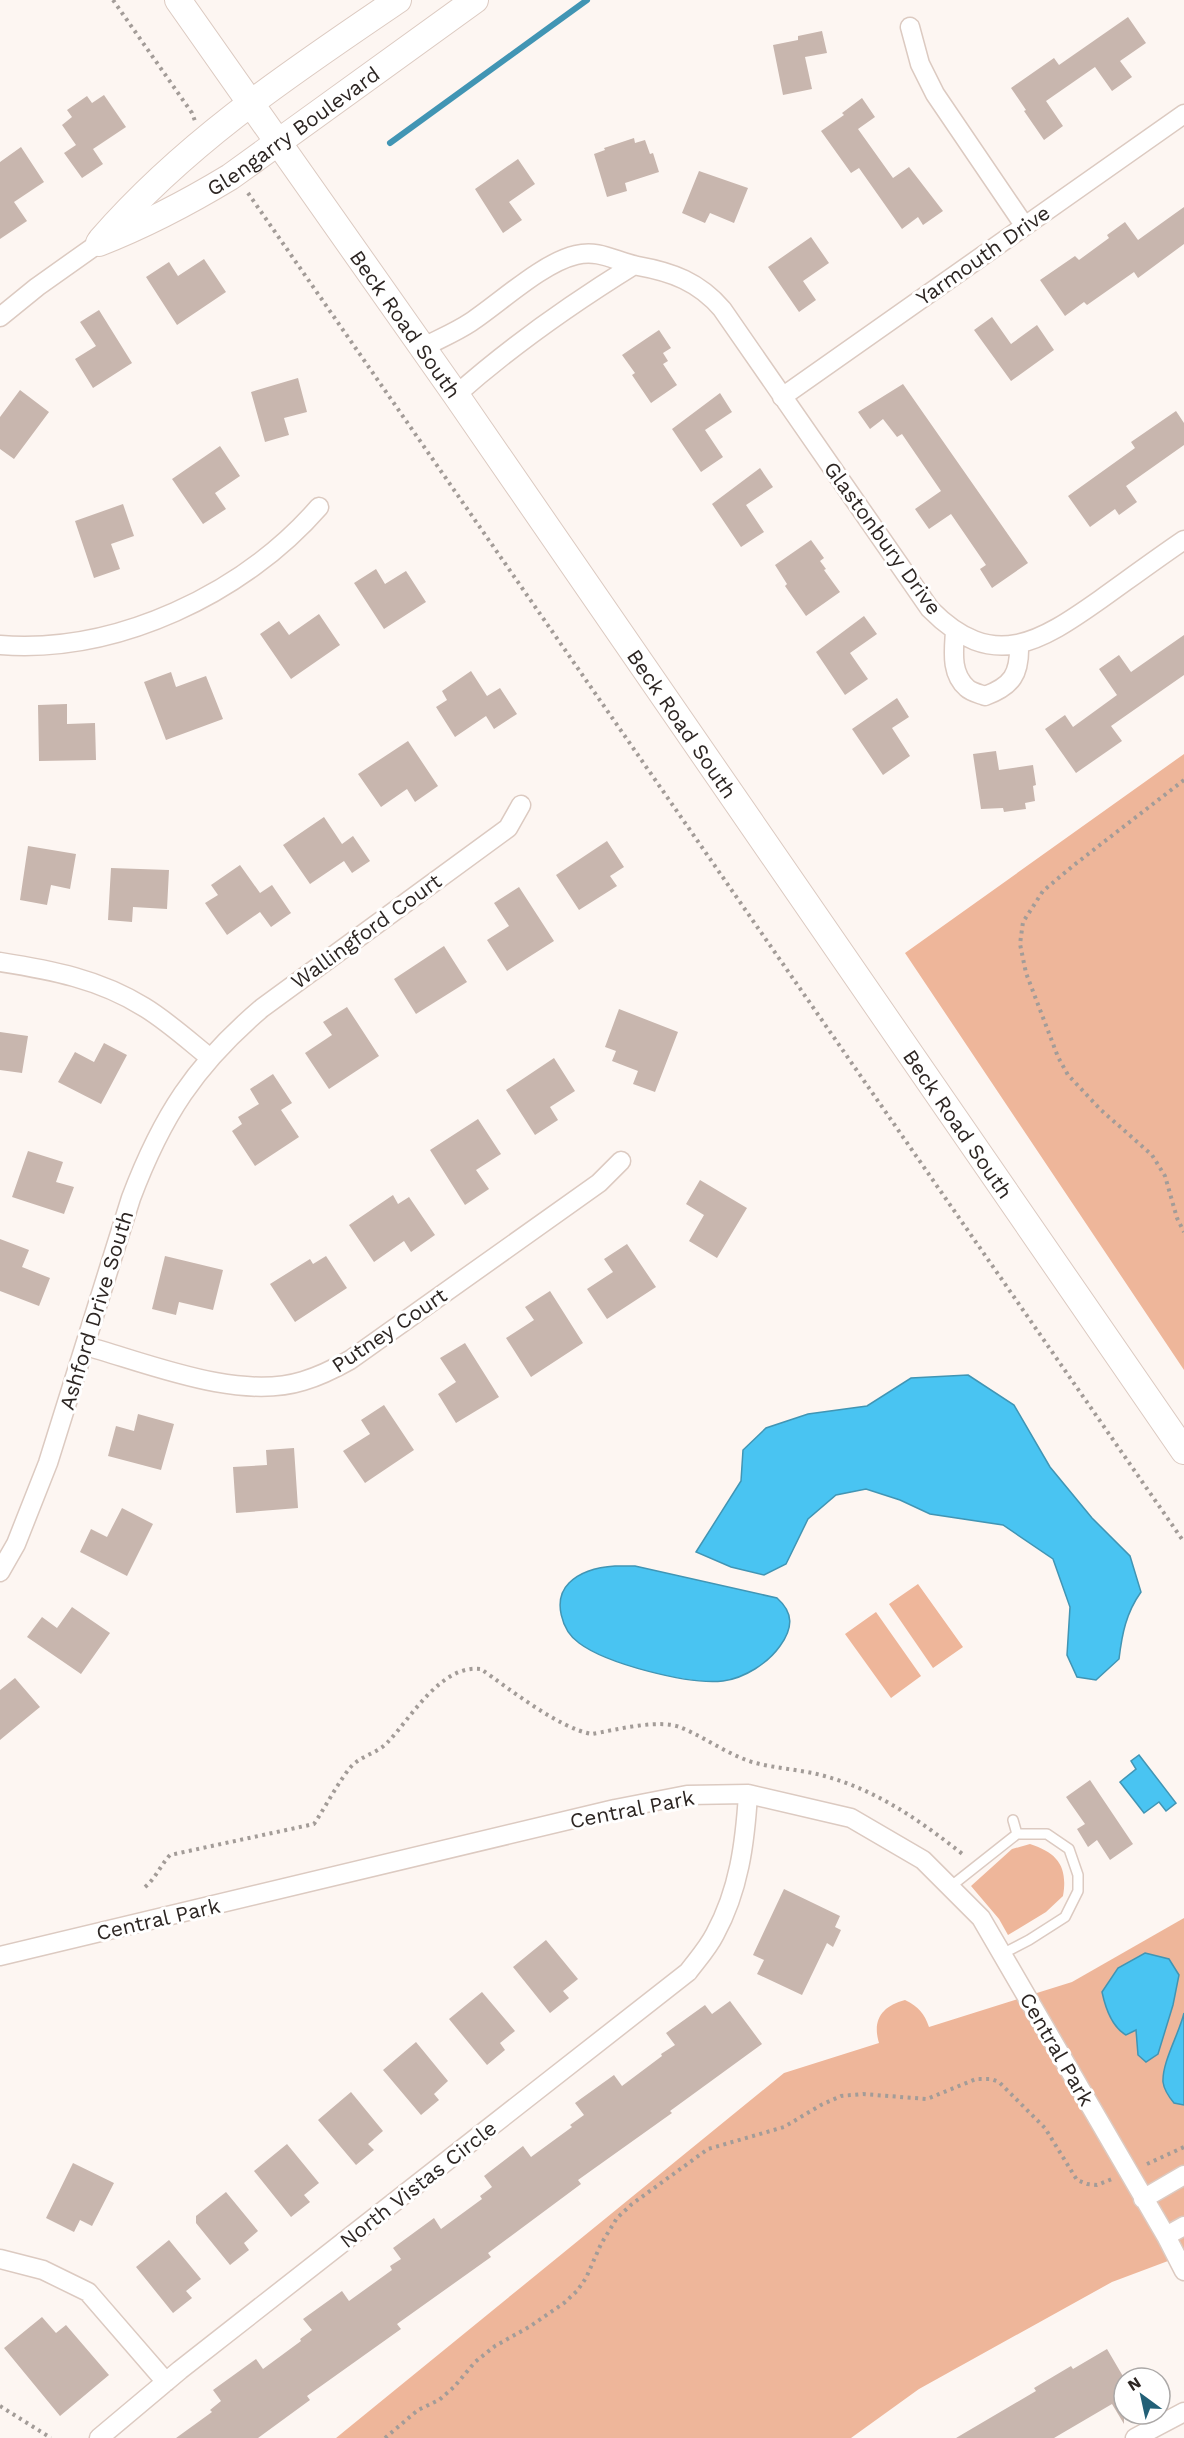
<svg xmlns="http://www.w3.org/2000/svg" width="1184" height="2438" font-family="'Work Sans',sans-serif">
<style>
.green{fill:#eeb69a}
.water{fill:#49c4f2;stroke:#4195b4;stroke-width:1.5}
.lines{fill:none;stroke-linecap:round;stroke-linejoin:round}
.stream{stroke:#4195b4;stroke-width:6}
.building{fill:#c8b6ae}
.lane-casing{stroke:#dccac1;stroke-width:12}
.street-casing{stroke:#dccac1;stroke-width:21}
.secondary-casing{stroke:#dccac1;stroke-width:28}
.path{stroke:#a39c98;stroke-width:4;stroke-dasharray:3 4.5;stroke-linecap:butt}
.lane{stroke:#fff;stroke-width:9}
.street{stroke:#fff;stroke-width:18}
.secondary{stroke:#fff;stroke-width:26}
.labels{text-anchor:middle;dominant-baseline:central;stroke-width:6;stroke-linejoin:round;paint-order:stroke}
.street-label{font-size:21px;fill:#2d2623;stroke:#fff}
</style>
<rect width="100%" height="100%" fill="#fdf6f2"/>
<path class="green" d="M1184 754V1370L905 953Z
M918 1584 963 1647 933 1668 889 1604Z
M876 1612 921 1676 891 1698 845 1634Z
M1030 1844C1058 1853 1068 1867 1063 1896L1046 1912 1008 1935 999 1919 971 1886 1012 1849Z
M1184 1918V2255L1112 2282 919 2389 851 2438H336L784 2073 879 2043C872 2020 882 2006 905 2000 919 2007 924 2013 929 2027L1072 1982Z"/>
<path class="water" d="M968 1375 1014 1405 1050 1467 1092 1518 1130 1556 1141 1592C1126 1613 1122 1634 1119 1659L1096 1680 1077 1677 1067 1655 1070 1607 1053 1559 1003 1525 930 1514 900 1500 866 1489 836 1495 808 1519 786 1564 764 1575 731 1567 696 1552 741 1481 743 1450 766 1428 808 1414 867 1406 911 1378Z
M615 1566H635L777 1598C794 1613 793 1628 780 1646 768 1663 745 1678 723 1681 689 1685 607 1664 579 1643 562 1631 552 1600 569 1583 581 1571 599 1567 615 1566Z
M1139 1755 1176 1803 1166 1811 1159 1802 1144 1813 1120 1782 1136 1769 1131 1761Z
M1145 1953 1169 1959 1179 1975 1173 2005 1158 2054 1146 2062 1138 2055 1136 2030 1126 2035C1112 2027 1105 2006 1102 1992L1118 1968Z
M1184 2013V2105L1174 2103C1169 2097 1164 2090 1163 2082 1162 2062 1179 2034 1184 2013Z"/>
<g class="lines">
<path class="stream" d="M390 143 587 0"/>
</g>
<path class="building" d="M1128 17 1146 43 1120 61 1132 77 1112 91 1095 67 1046 101 1063 126 1044 140 1024 111 1026 110 1011 88 1054 58 1059 65Z
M822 31 827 53 805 57 812 89 783 95 773 45 798 40V36Z
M104 95 126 127 93 149 103 164 82 178 64 153 76 145 62 125 72 117 67 110 87 96 92 103Z
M862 98 875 117 858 129 893 178 909 167 943 211 923 225 918 217 902 229 859 168 851 173 821 131 844 115 842 113Z
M634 138 635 143 645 140 650 154 653 153 659 172 625 183 627 191 607 197 594 154 605 150 604 148Z
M21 147 44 182 14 202 27 221 0 239V162Z
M518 159 535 184 509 202 522 220 503 233 475 189Z
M699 171 748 188 734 223 710 213 705 223 682 213Z
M1184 207V244L1138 278 1134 272 1087 305 1084 302 1065 316 1040 280 1075 256 1079 260 1109 238 1107 235 1125 222 1138 240Z
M811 237 829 263 803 281 816 300 799 312 768 267Z
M204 259 226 292 177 325 146 277 169 262 178 276Z
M99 310 132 363 93 388 75 359 96 346 80 322Z
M992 317 1011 344 1037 325 1054 350 1011 381 974 330Z
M659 330 671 348 663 353 668 361 663 364 677 385 651 403 632 375 635 373 622 355Z
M298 378 307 412 284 418 289 435 265 442 251 392Z
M903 384 1028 563 992 588 980 569 986 565 951 514 929 529 915 509 941 491 902 434 897 437 883 419 870 429 858 412Z
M20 390 49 412 14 459 0 449V417Z
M720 393 732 412 705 430 723 457 701 472 672 429Z
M1176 411 1184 423V445L1126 486 1137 502 1119 515 1115 509 1090 527 1068 496 1135 448 1131 442Z
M220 446 240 476 215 493 226 509 203 524 172 479Z
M760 468 773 487 746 505 764 532 741 547 712 504Z
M123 504 134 536 111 544 120 569 94 578 75 521Z
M811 540 824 558 820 561 826 569 824 570 840 592 806 616 785 586 787 584 775 565Z
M376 569 385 584 406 571 426 602 384 629 354 583Z
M319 614 340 645 291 679 260 634 279 621 289 635Z
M864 616 877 634 850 653 868 679 845 695 816 652Z
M1184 635V675L1111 726 1122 741 1076 773 1045 729 1065 715 1073 727 1117 695 1099 669 1119 655 1131 672Z
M471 671 487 696 500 688 517 714 494 729 486 716 455 737 436 707 447 700 442 691Z
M171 672 176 687 206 676 223 719 166 740 144 682Z
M897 698 909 717 892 728 910 756 883 775 852 729Z
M67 704V724L95 723 96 760 39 761 38 705Z
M408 741 438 786 415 802 407 789 381 807 358 774Z
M996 751 999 770 1033 765 1036 785 1033 786 1035 801 1025 803 1026 809 1004 812 1003 808 981 809 973 754Z
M324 817 342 844 353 836 370 861 352 873 344 861 310 884 283 845Z
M607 841 624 867 610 876 617 886 579 910 556 875Z
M28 846 76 854 70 889 51 885 47 905 20 900Z
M240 865 260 893 272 885 291 913 271 927 260 912 227 935 205 903 218 895 211 885Z
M111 868 169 870 167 909 133 907 132 922 108 920Z
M519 887 554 941 507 971 487 940 509 926 494 903Z
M444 946 467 982 416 1014 394 979Z
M347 1007 379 1056 329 1089 305 1053 332 1035 323 1022Z
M619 1009 678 1032 655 1092 633 1084 638 1071 612 1061 616 1051 605 1047Z
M0 1032 28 1036 22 1073 0 1070Z
M104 1043 127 1055 101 1104 58 1082 75 1052 94 1062Z
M554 1058 575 1091 550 1107 558 1120 535 1135 506 1090Z
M273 1074 292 1103 281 1110 299 1137 255 1166 232 1131 242 1124 238 1117 259 1104 250 1089Z
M478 1119 501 1154 476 1170 489 1189 465 1205 430 1150Z
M28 1151 63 1162 56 1182 74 1187 64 1214 12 1197Z
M700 1180 747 1208 717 1258 689 1241 704 1215 686 1204Z
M393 1195 398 1204 409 1197 435 1235 411 1252 404 1241 374 1262 349 1225Z
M0 1239 29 1250 22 1267 50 1278 39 1306 0 1291Z
M627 1244 656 1287 607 1319 587 1289 613 1272 604 1259Z
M165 1256 223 1270 213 1310 179 1302 176 1315 152 1309Z
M326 1256 347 1288 295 1322 270 1284 310 1259 313 1264Z
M550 1291 583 1343 531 1377 506 1338 534 1320 525 1307Z
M465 1343 499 1397 456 1423 438 1394 456 1382 440 1358Z
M384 1405 414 1450 365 1483 343 1451 370 1434 361 1420Z
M138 1414 174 1424 161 1470 108 1456 116 1426 134 1431Z
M294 1448 298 1508 236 1513 233 1467 267 1465 266 1450Z
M122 1508 153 1524 127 1576 80 1552 91 1529 107 1537Z
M72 1607 110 1633 81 1674 27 1637 42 1617 57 1628Z
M15 1678 40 1707 0 1740V1690Z
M1090 1780 1133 1844 1110 1860 1097 1840 1088 1847 1077 1829 1085 1824 1066 1797Z
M784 1889 840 1916 835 1927 841 1930 833 1947 827 1943 802 1995 757 1974 764 1960 753 1955Z
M546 1940 578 1979 563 1991 569 1998 550 2013 513 1967Z
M482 1992 515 2031 500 2043 505 2050 487 2065 449 2019Z
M730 2001 762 2044 670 2111 672 2113 578 2180 581 2184 488 2253 491 2257 397 2324 401 2329 307 2396 310 2400 258 2438H176L212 2412 210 2410 221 2401 213 2390 256 2359 263 2369 301 2341 300 2339 312 2330 303 2319 342 2291 349 2301 392 2270 390 2266 401 2259 393 2248 434 2218 441 2229 482 2199 480 2196 492 2187 484 2176 523 2146 531 2157 572 2127 570 2125 584 2115 575 2103 614 2075 622 2086 662 2056 661 2054 675 2045 666 2033 705 2005 712 2014Z
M416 2042 448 2081 434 2094 439 2100 421 2115 383 2070Z
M351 2092 383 2131 368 2144 374 2150 356 2165 318 2120Z
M287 2144 319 2183 304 2195 310 2202 291 2217 254 2171Z
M73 2163 114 2183 92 2226 80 2220 74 2232 46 2218Z
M226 2192 258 2231 244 2243 249 2250 230 2265 196 2223V2216Z
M169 2240 201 2279 186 2291 192 2298 173 2313 136 2267Z
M42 2317 56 2333 66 2325 109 2375 60 2416 4 2348Z
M1107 2349 1124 2378V2424L1112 2404 1054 2438H956L1036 2391 1034 2388 1071 2366 1073 2369Z"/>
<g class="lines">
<defs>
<path id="lane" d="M1013 1820 1017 1834
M950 1887 1017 1834H1047L1069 1849 1078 1875V1891L1065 1917 1029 1940 1002 1954"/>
<path id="street" d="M910 27 920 64 935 94 1024 225
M0 317 37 287 99 243
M422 348C439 339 456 332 471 322 501 302 542 263 576 255 600 249 616 262 638 266 672 272 699 282 722 309L930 609C993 673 1040 642 1101 599 1129 579 1156 559 1184 540
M456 395C511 346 571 304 634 265
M782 397 1184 114
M955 631C954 650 950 673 967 688 971 692 980 694 985 696 1012 686 1020 674 1019 645
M0 645C117 654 243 594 319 507
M0 962C51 970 99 979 144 1007 167 1021 188 1040 209 1057
M86 1346C150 1364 239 1401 303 1381 320 1376 334 1369 350 1360L599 1183 621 1161
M0 1572 16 1544 48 1463 131 1198C162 1116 195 1065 262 1008L508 828 521 805
M0 1956 615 1809 687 1795 748 1794 851 1818 923 1860 981 1918 1166 2236 1184 2271
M1143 2199 1184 2175
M1166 2236 1184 2226
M0 2259 43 2270 88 2292 166 2382
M99 2438 180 2370 688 1972C697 1960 708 1948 715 1934 739 1890 745 1843 748 1794
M1135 2438 1184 2412"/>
<g id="secondary">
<path id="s1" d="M178 0 456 395 1184 1451"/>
<path d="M101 240C186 142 292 72 398 0"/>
<path id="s2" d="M99 243C145 225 187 203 230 177L475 0"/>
</g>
</defs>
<use href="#lane" class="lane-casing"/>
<use href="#street" class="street-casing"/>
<use href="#secondary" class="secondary-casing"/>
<path class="path" d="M113 0 192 113 195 121
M248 193 1184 1542
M1184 780 1074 865 1043 891 1023 922 1020 944 1026 973 1058 1057 1068 1075 1101 1110 1152 1155 1165 1176 1177 1218 1184 1232
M145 1887C156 1878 160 1866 170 1855L314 1824C326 1806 336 1786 349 1769 359 1756 376 1754 387 1743 411 1718 441 1664 481 1669 508 1688 560 1729 592 1734 615 1730 661 1718 682 1728 706 1738 727 1754 752 1762 776 1769 802 1769 828 1777 880 1792 922 1822 965 1856
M1147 2164 1184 2147
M0 2406 51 2438
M385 2438 418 2410 439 2400 454 2387 475 2362 495 2346 529 2327 564 2303 577 2291 586 2278 601 2244 617 2218 632 2204 708 2149 784 2127 821 2105 841 2096 863 2094 927 2099 976 2079H991L999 2082 1045 2128 1077 2180 1087 2184 1097 2185 1112 2179"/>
<use href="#lane" class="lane"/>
<use href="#street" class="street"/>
<use href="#secondary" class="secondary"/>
</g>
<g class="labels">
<g class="street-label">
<text stroke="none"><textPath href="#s2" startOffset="225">Glengarry Boulevard</textPath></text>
<text transform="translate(983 255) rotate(-35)">Yarmouth Drive</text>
<text stroke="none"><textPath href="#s1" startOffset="396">Beck Road South</textPath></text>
<text transform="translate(883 538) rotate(54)">Glastonbury Drive</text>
<text stroke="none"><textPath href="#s1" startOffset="882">Beck Road South</textPath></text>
<text transform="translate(366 931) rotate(-36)">Wallingford Court</text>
<text stroke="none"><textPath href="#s1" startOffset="1368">Beck Road South</textPath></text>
<text transform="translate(96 1310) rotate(-73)">Ashford Drive South</text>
<text transform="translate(389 1330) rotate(-34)">Putney Court</text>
<text transform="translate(632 1809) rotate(-11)">Central Park</text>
<text transform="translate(158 1919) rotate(-13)">Central Park</text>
<text transform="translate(1057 2049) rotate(60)">Central Park</text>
<text transform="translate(418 2184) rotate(-38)">North Vistas Circle</text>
</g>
</g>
<g transform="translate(1142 2396) rotate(327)"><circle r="28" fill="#ffffff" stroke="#aba8a7" stroke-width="1.5"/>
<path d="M0-4.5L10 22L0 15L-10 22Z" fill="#236077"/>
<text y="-9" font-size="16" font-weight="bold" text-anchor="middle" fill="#2d2623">N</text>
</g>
</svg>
